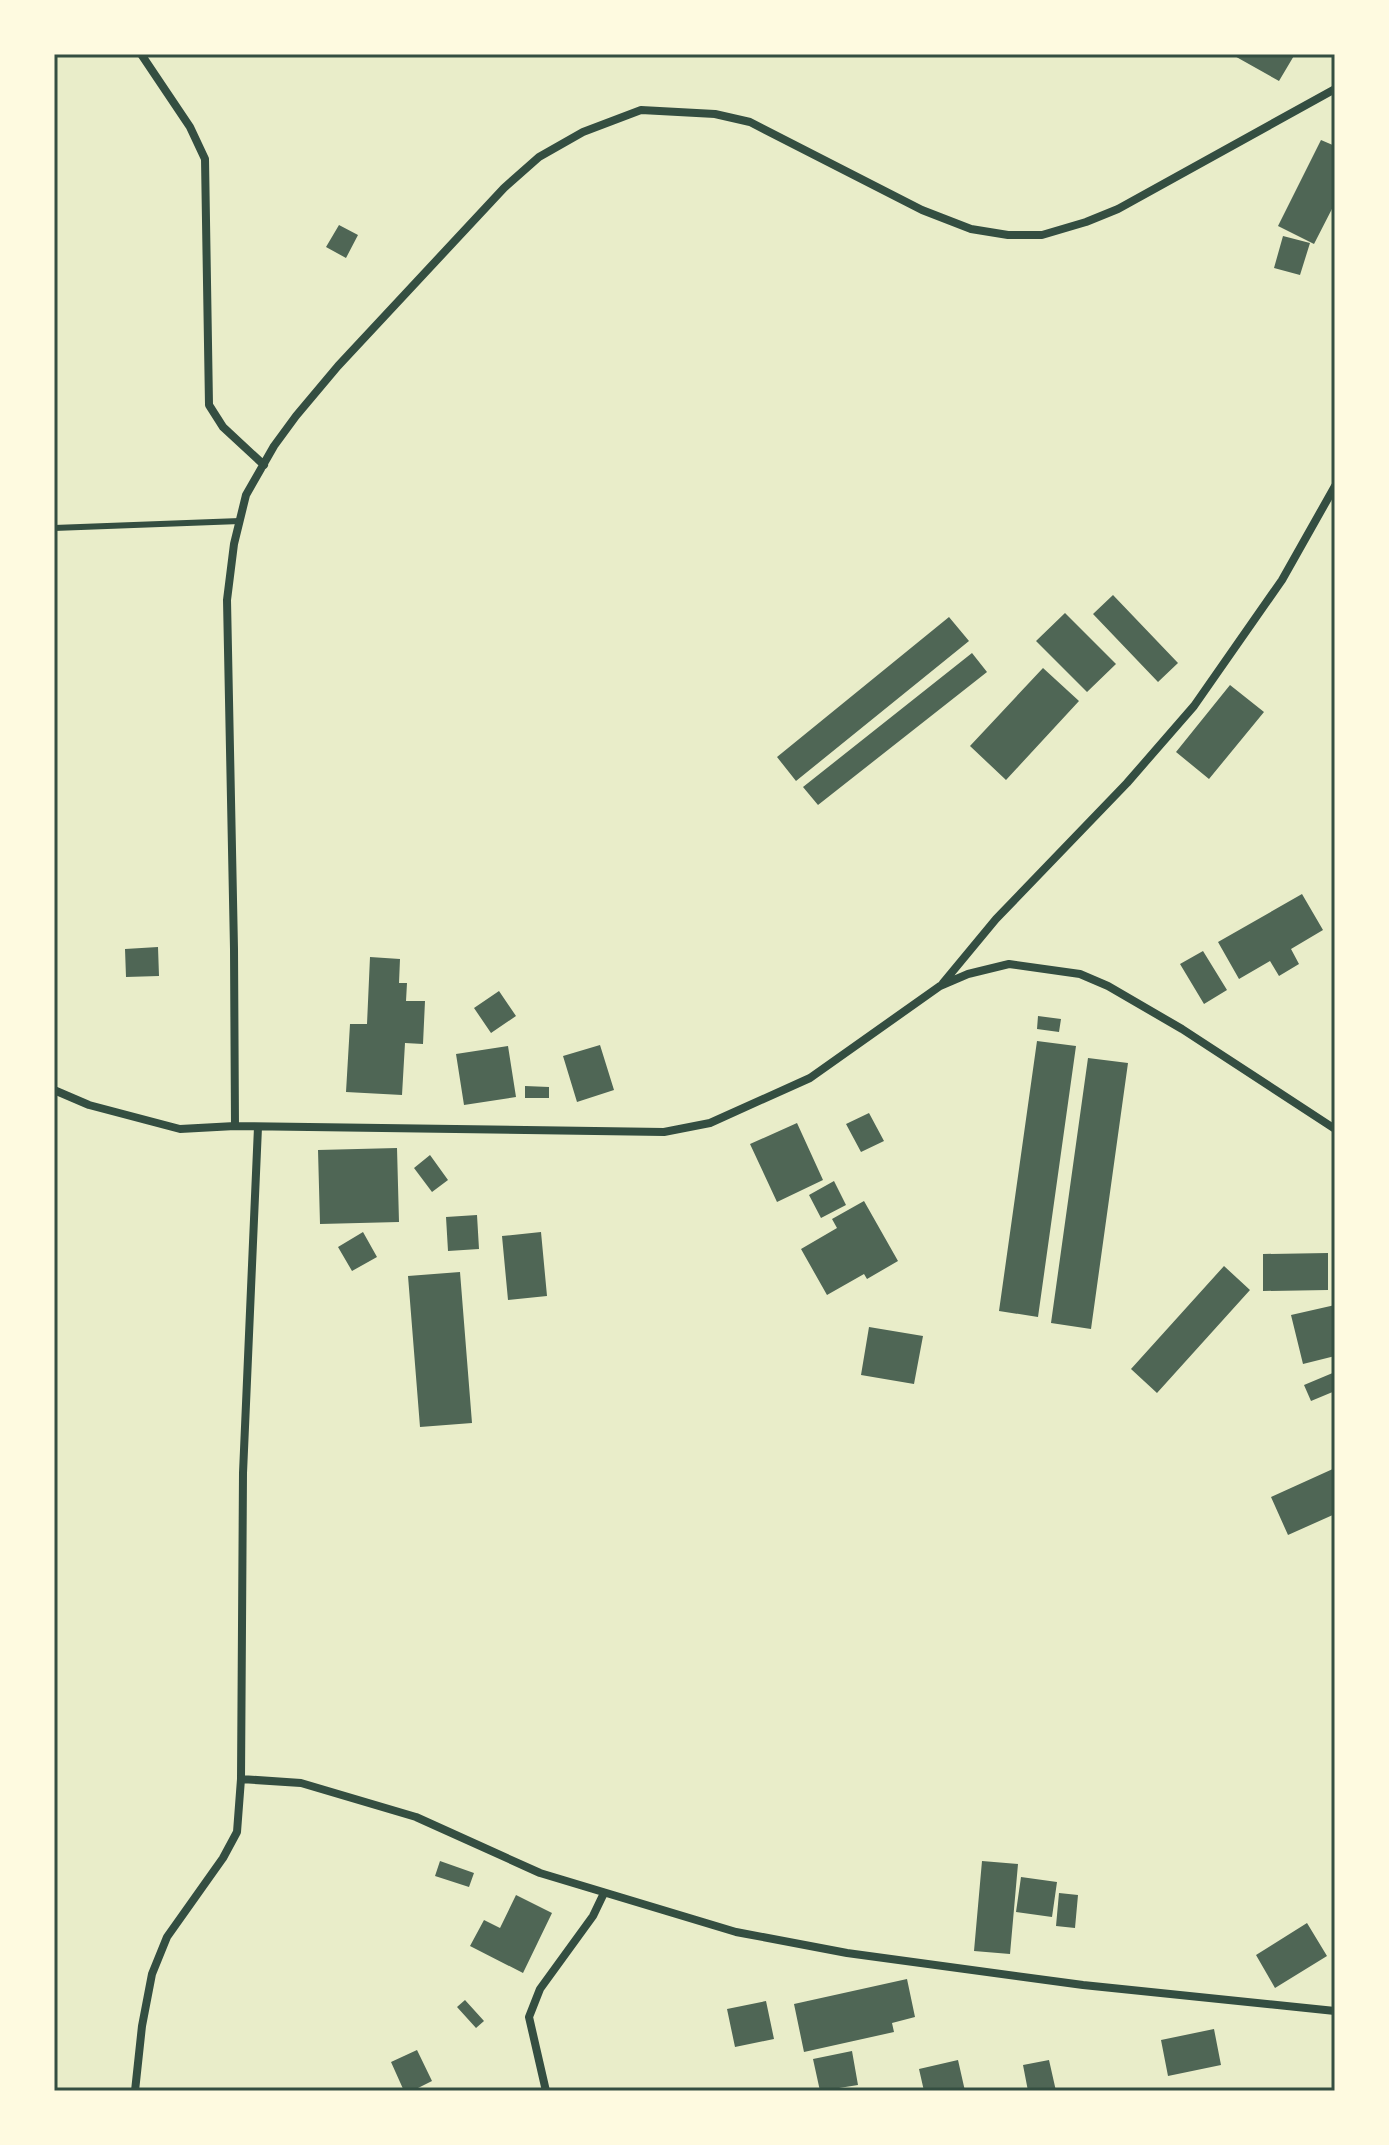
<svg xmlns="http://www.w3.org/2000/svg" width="1389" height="2145" font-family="Figtree,sans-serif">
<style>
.building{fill:#4f6655}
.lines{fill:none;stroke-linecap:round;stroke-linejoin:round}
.service{stroke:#344e41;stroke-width:6}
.minor{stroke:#344e41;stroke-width:8}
.neatline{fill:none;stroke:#344e41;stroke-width:3}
</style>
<rect width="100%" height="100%" fill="#e9edc9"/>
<path class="building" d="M1231 54H1295L1279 81Z
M1321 140 1335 146V203L1314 244 1278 226Z
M339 225 358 235 346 258 326 247Z
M1283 236 1310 243 1300 275 1274 268Z
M1113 595 1178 663 1158 682 1093 614Z
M1065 613 1116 664 1087 692 1036 641Z
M949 617 969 641 796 781 777 757Z
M972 653 987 672 818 805 803 787Z
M1043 668 1079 701 1006 780 970 746Z
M1230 685 1264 712 1209 779 1176 752Z
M1302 894 1323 930 1291 949 1299 964 1279 976 1270 961 1239 979 1218 942Z
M158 947 159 976 126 977 125 949Z
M1203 951 1227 990 1204 1004 1180 964Z
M370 957 400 959 399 983H407L406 1001H425L423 1044 405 1043 402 1095 346 1092 350 1024H367Z
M499 991 516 1016 491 1033 474 1008Z
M1038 1016 1061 1019 1059 1032 1037 1029Z
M1037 1041 1076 1046 1038 1317 999 1311Z
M600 1045 614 1090 577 1102 563 1056Z
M508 1046 516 1097 464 1105 456 1054Z
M1088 1058 1128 1063 1091 1329 1051 1323Z
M525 1086 549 1087V1098H525Z
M869 1113 884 1141 861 1152 846 1124Z
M797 1123 823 1180 777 1202 750 1144Z
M397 1148 399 1222 320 1224 318 1150Z
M430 1155 448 1180 432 1192 414 1168Z
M834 1181 846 1205 821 1218 809 1195Z
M864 1201 898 1261 867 1279 864 1274 827 1295 801 1249 837 1228 832 1219Z
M477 1215 479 1249 448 1251 446 1217Z
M363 1232 377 1257 352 1271 338 1247Z
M541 1232 547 1296 508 1300 502 1236Z
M1328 1253V1290L1263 1291V1254Z
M1224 1266 1250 1290 1157 1393 1131 1369Z
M460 1272 472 1423 420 1427 408 1276Z
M1335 1305V1356L1303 1364 1291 1315Z
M869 1327 923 1336 914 1384 861 1375Z
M1335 1372V1391L1311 1401 1304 1385Z
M1335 1468V1514L1288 1535 1271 1497Z
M440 1861 474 1873 469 1887 435 1876Z
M982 1861 1018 1864 1010 1954 974 1951Z
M1021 1877 1057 1882 1052 1917 1016 1912Z
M1059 1893 1078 1895 1075 1928 1056 1926Z
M516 1895 552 1913 523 1973 470 1946 484 1920 500 1928Z
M1307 1923 1327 1956 1275 1988 1256 1955Z
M907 1979 915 2017 892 2023 894 2032 804 2052 794 2004Z
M465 2000 484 2021 476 2028 457 2007Z
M766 2001 774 2039 735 2047 727 2009Z
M1214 2029 1221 2065 1168 2076 1161 2040Z
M417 2050 432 2081 412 2091H404L391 2062Z
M852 2051 858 2085 820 2091 813 2059Z
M958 2060 965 2091H924L919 2069Z
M1049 2060 1056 2091H1028L1023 2065Z"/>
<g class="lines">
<path class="service" d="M54 528 240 521"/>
<path class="minor" d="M141 54 190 127 205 159 209 405 223 427 264 465
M943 983 996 919 1127 783 1194 706 1282 580 1335 486
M54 1090 89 1105 180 1129 235 1126 664 1132 710 1123 810 1078 940 986 968 974 1009 964 1080 974 1108 986 1182 1029 1335 1129
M235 1126 234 949 227 600 234 544 246 495 274 446 296 416 338 366 504 188 539 157 583 132 641 110 715 114 750 122 922 210 971 229 1008 235H1042L1086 222 1118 209 1335 89
M241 1779 301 1783 416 1817 540 1873 736 1932 847 1953 1083 1985 1335 2011
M135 2091 142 2026 152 1974 167 1937 223 1858 237 1832 241 1779 243 1473 258 1127
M546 2091 529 2017 540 1989 593 1916 604 1893"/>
</g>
<rect width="1389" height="2145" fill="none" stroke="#fefae0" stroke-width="112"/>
<rect x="56" y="56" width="1277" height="2033" class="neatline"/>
</svg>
